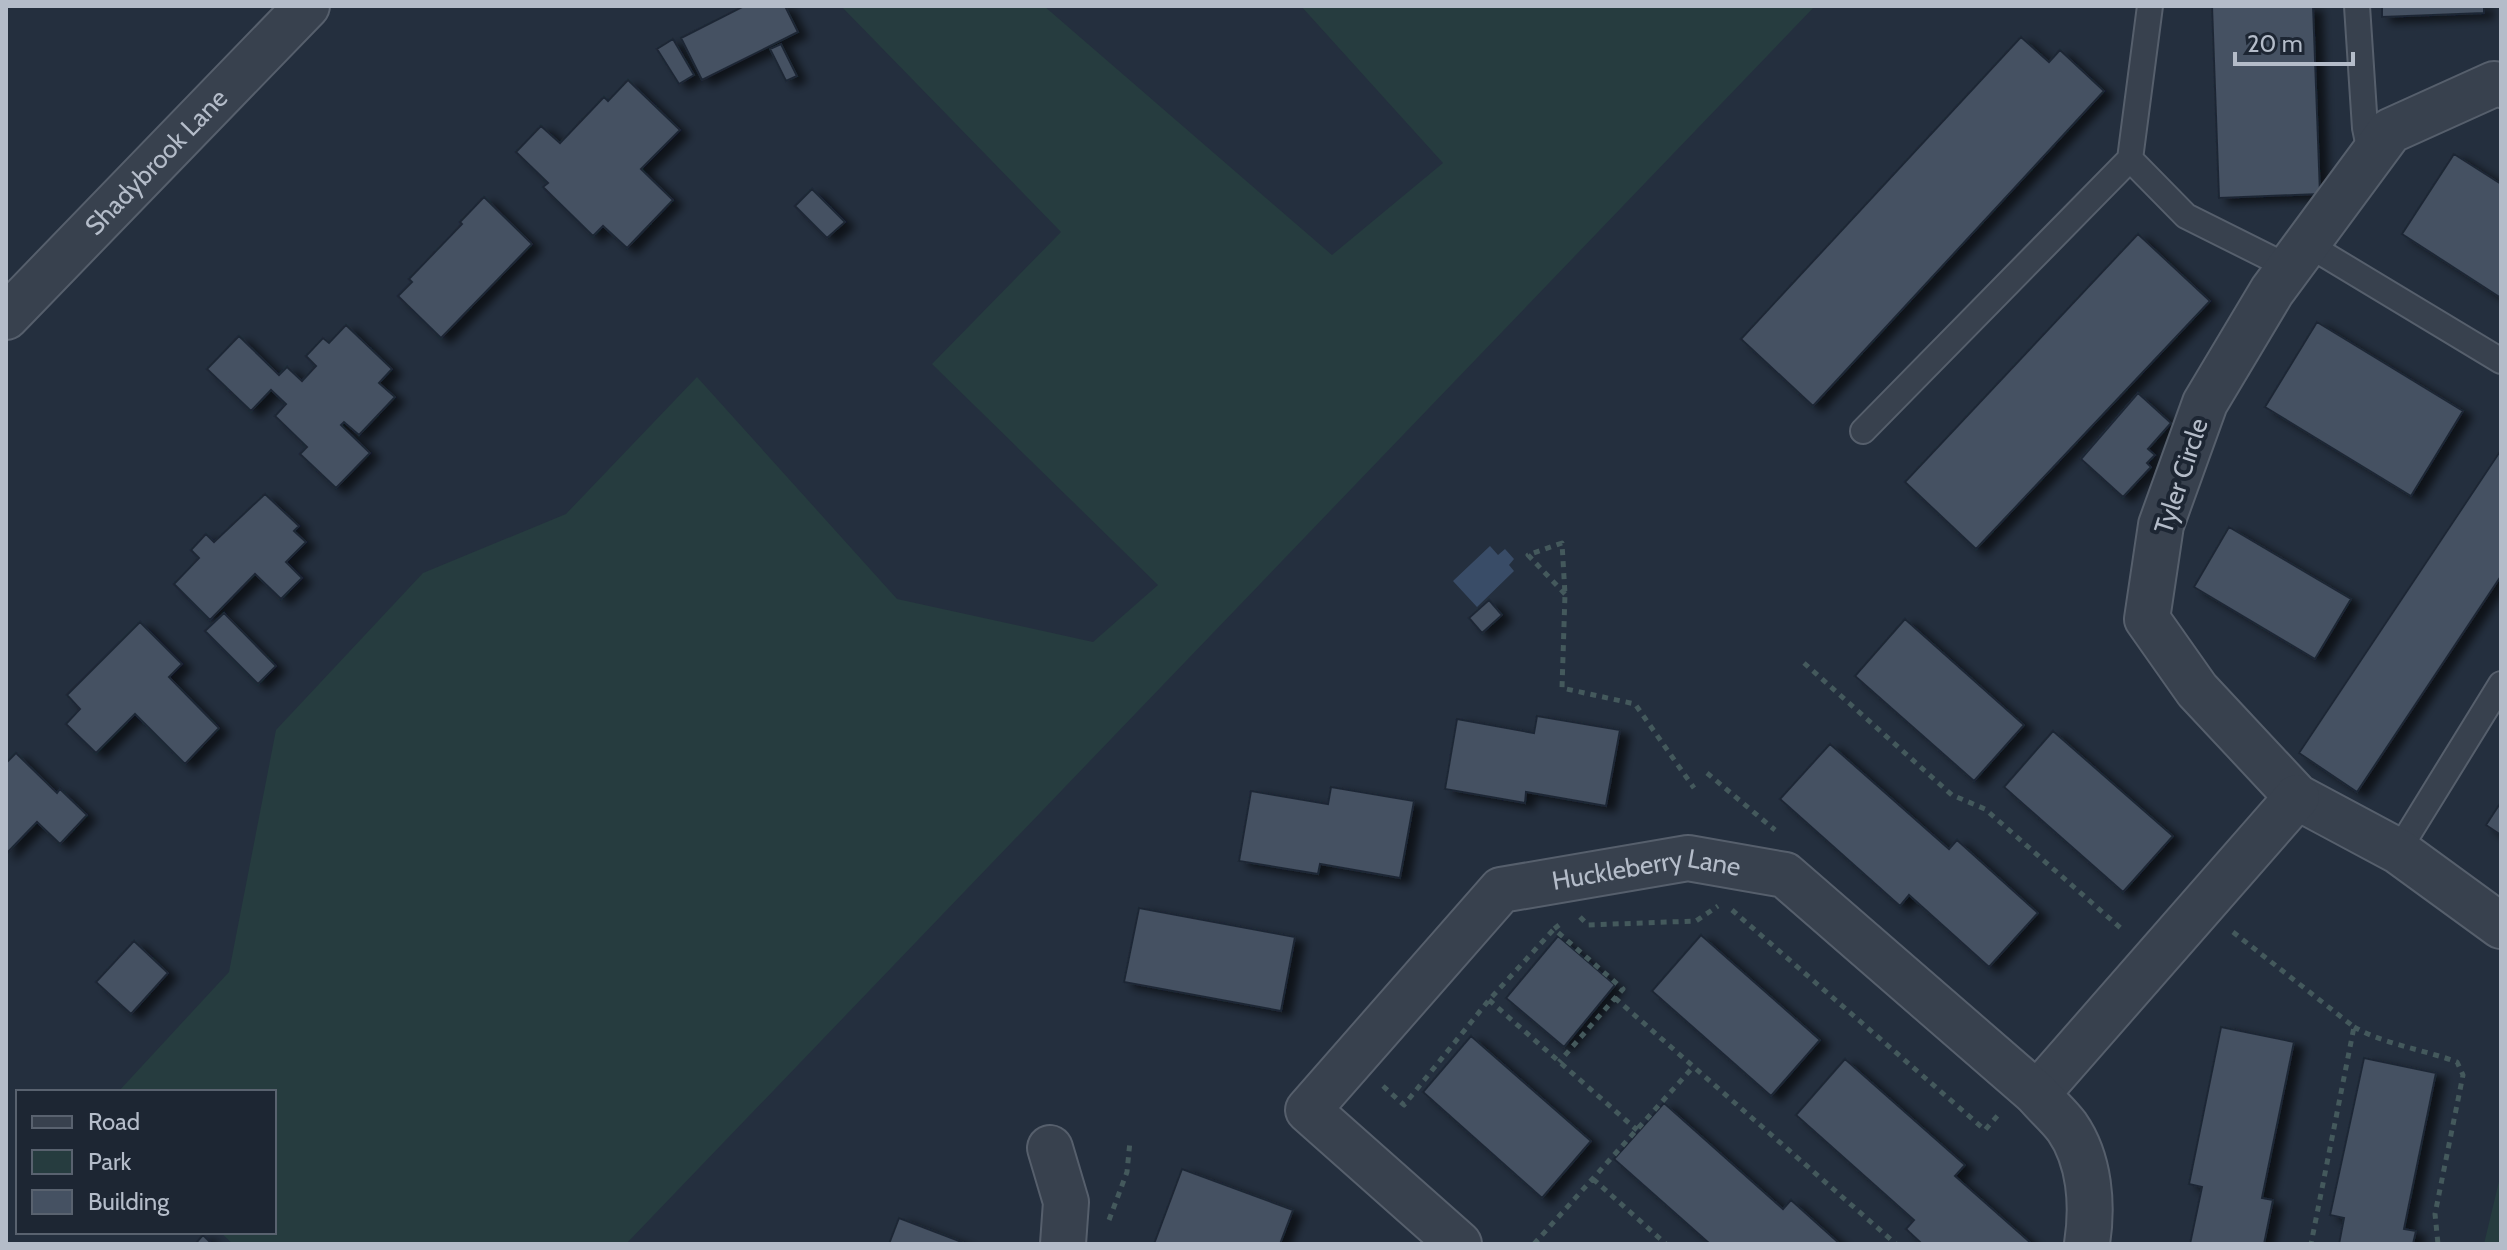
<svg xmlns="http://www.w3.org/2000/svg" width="2507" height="1250" font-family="Cabin,sans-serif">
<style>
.green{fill:#263c3f}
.water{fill:#394c67}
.building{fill:#455162;stroke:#1f2835;stroke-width:2;filter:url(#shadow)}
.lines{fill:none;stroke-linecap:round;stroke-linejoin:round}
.service-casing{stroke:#565f6c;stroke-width:28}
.minor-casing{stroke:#565f6c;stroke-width:48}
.path{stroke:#44595c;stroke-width:5;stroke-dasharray:6 6;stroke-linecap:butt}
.service{stroke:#38414e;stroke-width:24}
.minor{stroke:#38414e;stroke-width:44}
.labels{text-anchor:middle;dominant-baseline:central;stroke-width:8;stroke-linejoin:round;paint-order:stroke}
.street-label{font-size:26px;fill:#b4bcc9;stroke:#1d2633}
</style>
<defs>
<filter id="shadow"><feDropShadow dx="9" dy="5" stdDeviation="4" flood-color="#0009"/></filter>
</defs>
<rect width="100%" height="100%" fill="#242f3e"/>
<path class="green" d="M841 6H1044L1332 255 1443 163 1301 6H1815L626 1244H233L220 1232H274V1092H118L229 972 276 730 423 573 566 514 697 377 897 599 1093 642 1158 585 932 364 1061 232Z
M2501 1173V1244H2484Z"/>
<path class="water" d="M1490 546 1498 555 1505 549 1514 559 1509 565 1514 571 1477 607 1453 581Z"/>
<path class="building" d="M744 6H785L798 32 702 80 681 38Z
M2212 6H2313L2320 194 2219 198Z
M2382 6H2484V13L2382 17Z
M2021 37 2049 62 2060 50 2104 91 1813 406 1741 339Z
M673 39 694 75 679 84 657 49Z
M781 44 797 76 786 81 770 49Z
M628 80 680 130 641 169 673 200 627 248 603 226 593 236 543 187 548 183 516 152 541 126 560 143 604 97 608 101Z
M2454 154 2501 184V298L2402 234Z
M812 189 845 222 827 238 795 206Z
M484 197 532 244 441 338 398 296 412 282 409 279 462 224 460 222Z
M2138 234 2210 301 1976 549 1905 482Z
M2317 322 2463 411 2411 496 2265 407Z
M346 325 392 369 379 383 395 397 359 435 344 422 341 425 370 453 336 488 300 454 307 447 275 416 286 404 271 390 251 411 207 369 239 336 279 375 287 367 302 381 316 366 306 356 323 338 329 343Z
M2138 393 2171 423 2148 449 2155 455 2147 463 2151 467 2123 497 2081 459Z
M2501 450V576L2357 792 2299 753Z
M265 494 299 526 294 531 306 542 286 562 302 578 281 599 255 574 210 620 174 584 199 558 191 550 206 534 214 542Z
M2229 527 2351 599 2315 659 2194 587Z
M1489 600 1502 615 1482 633 1469 618Z
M224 613 276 666 258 684 205 631Z
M1905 619 2024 725 1974 781 1855 676Z
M140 622 182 664 169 677 219 728 185 764 135 714 96 753 66 724 80 709 67 695Z
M1537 716 1620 730 1606 806 1526 792 1525 803 1445 789 1457 719 1534 733Z
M2053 731 2173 836 2123 892 2004 787Z
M1830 744 1949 849 1957 840 2038 913 1989 967 1909 895 1900 906 1780 799Z
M16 753 57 793 60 789 87 815 60 844 37 822 6 854V763Z
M1331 787 1414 801 1400 878 1320 864 1318 874 1239 861 1251 791 1328 804Z
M2501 802V835L2486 825Z
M1139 908 1295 937 1281 1011 1124 982Z
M1701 935 1820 1040 1771 1096 1652 991Z
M1558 936 1615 985 1564 1047 1506 998Z
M134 941 168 973 131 1014 96 982Z
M2221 1027 2294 1042 2262 1198 2273 1200 2264 1244H2190L2202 1187 2189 1184Z
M1471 1036 1591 1141 1542 1198 1423 1092Z
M2364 1058 2436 1073 2404 1229 2416 1231 2413 1244H2339L2344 1218 2330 1215Z
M1845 1059 1965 1165 1955 1176 2032 1244H1922L1906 1229 1914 1220 1796 1115Z
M1664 1103 1783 1209 1791 1200 1840 1244H1710L1614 1159Z
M1182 1169 1293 1210 1280 1244H1154Z
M899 1218 967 1244H889Z
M203 1235 212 1244H195Z"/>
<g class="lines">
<defs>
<path id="service" d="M2150 6 2130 159 2186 216 2290 268
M2357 6 2365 128 2371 157
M2307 244 2501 361
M1863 431 2130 159
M2398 851 2501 684"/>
<g id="minor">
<path d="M2501 85 2494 84 2390 131 2272 291 2205 403 2161 525 2147 619 2197 690 2297 797 2398 851 2501 926"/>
<path id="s1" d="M6 317 307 6"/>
<path d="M2037 1094 2297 797"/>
<path d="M1050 1148 1066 1202 1063 1244"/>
<path id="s2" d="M1459 1244 1308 1110 1501 890 1688 858 1785 875 2037 1094C2046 1105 2058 1115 2067 1127 2090 1160 2093 1205 2087 1244"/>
</g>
</defs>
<use href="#service" class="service-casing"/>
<use href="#minor" class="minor-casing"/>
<path class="path" d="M1565 594 1528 555 1562 543 1565 594 1562 688 1635 704 1694 788
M1804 663 1952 795 1985 809 2124 931
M1707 773 1775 830
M1732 910 1985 1130 2000 1113
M1580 917 1588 925 1696 921 1718 906
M1559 925 1554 929 1623 989 1559 1062
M2233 932 2354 1027 2311 1244
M1615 998 1896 1244
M1489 1000 1637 1130
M2354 1027C2386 1045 2422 1049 2457 1062L2463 1075 2435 1214 2438 1244
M1383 1086 1404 1105 1489 1000 1554 929
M1593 1179 1666 1244
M1109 1220 1127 1172 1130 1141
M1534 1244 1694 1066"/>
<use href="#service" class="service"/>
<use href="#minor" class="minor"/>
</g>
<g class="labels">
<g class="street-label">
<text stroke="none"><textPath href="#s1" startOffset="216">Shadybrook Lane</textPath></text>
<text transform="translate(2181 476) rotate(-72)">Tyler Circle</text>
<text stroke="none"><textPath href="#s2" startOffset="642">Huckleberry Lane</textPath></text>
</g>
</g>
<rect width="2507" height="1250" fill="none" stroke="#b4bcc9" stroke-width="16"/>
<rect x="16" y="1090" width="260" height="144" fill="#1d2633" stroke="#59626f" stroke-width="2"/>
<rect x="32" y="1116" width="40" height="12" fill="#38414e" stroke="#59626f" stroke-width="2"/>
<text x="88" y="1130" font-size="24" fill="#b4bcc9">Road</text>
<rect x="32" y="1150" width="40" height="24" fill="#263c3f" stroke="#59626f" stroke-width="2"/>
<text x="88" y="1170" font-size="24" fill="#b4bcc9">Park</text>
<rect x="32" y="1190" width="40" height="24" fill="#455162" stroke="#59626f" stroke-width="2"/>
<text x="88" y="1210" font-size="24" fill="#b4bcc9">Building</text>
<path d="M2235 52v12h118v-12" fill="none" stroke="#b4bcc9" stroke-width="4"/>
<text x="2247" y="52" font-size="24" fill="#b4bcc9" stroke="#1d2633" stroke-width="6" paint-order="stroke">20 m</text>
</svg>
